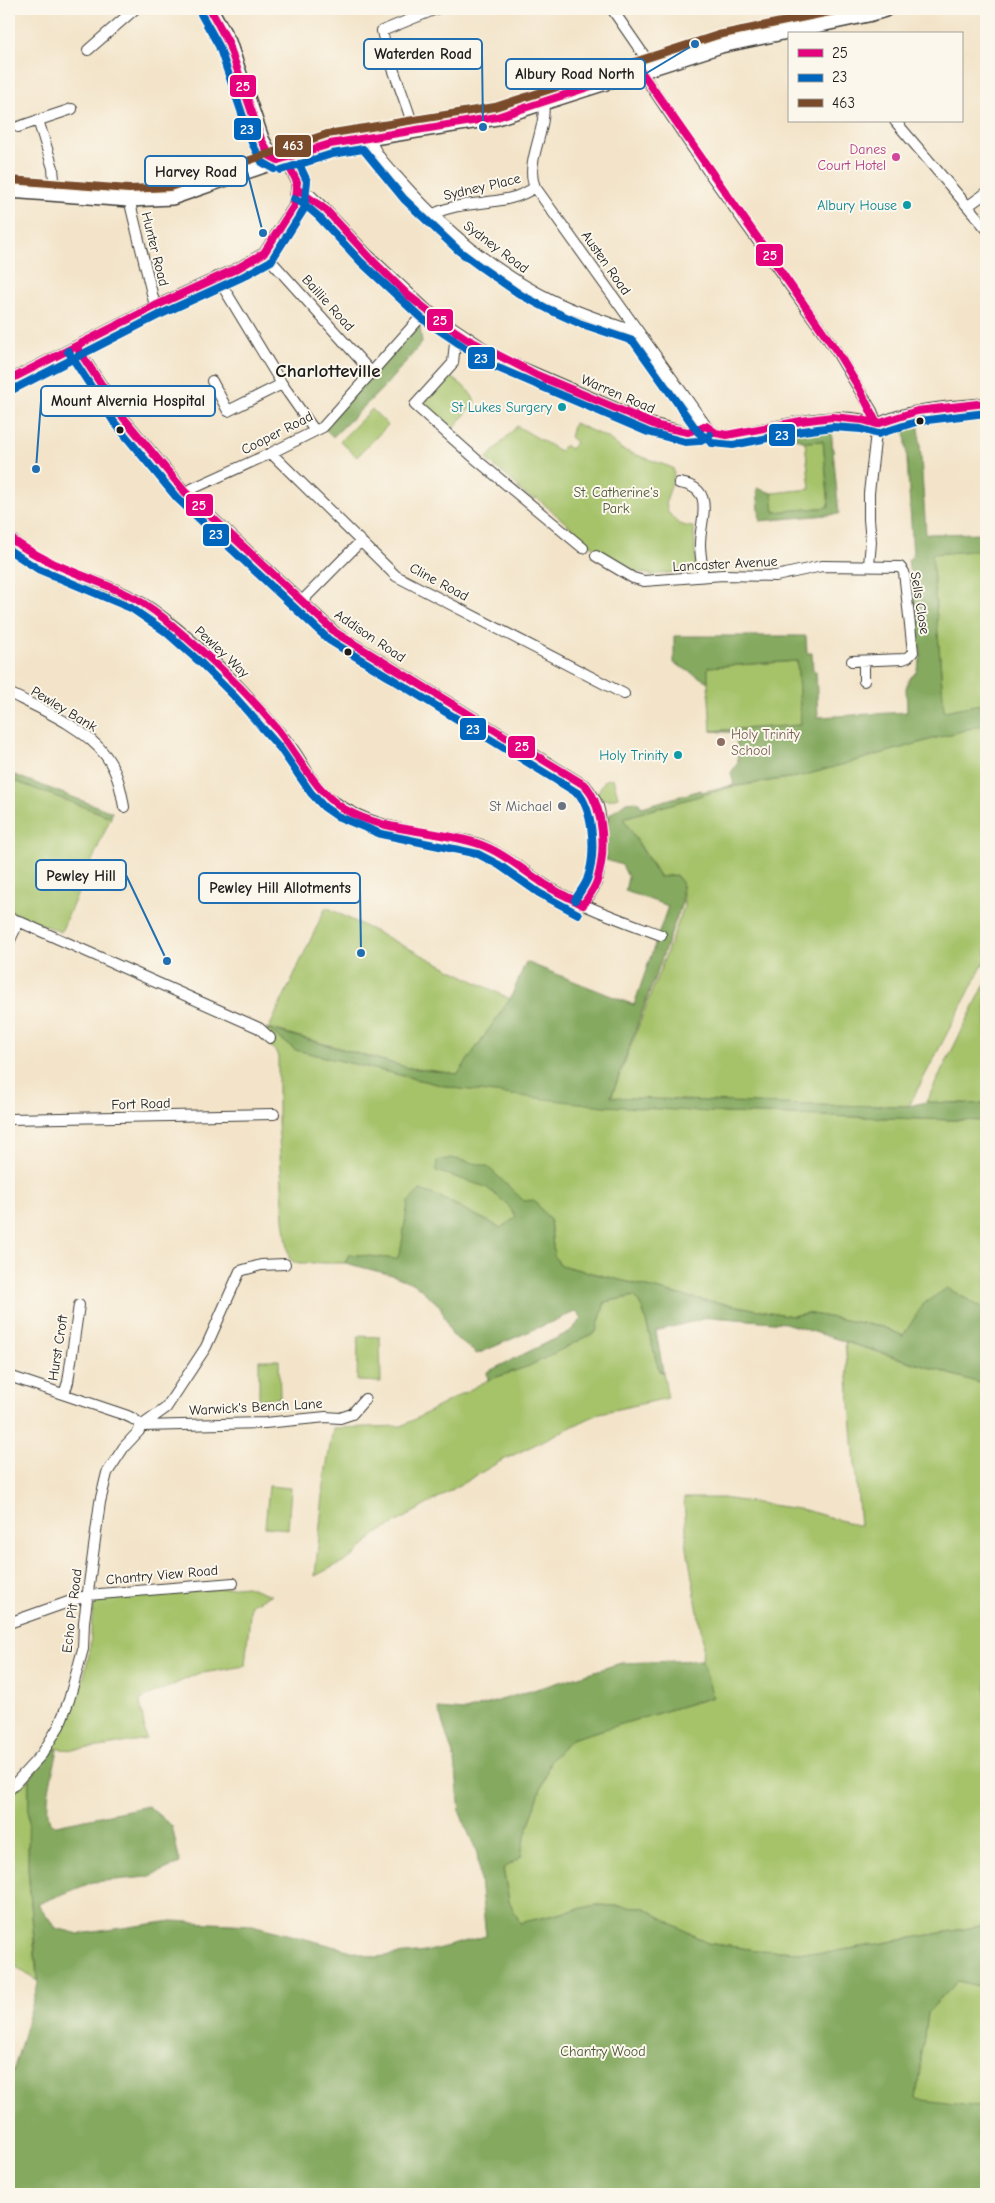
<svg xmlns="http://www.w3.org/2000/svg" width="995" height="2203" font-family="'Comic Neue',sans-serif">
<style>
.green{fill:#a6c36a;stroke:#617043}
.forest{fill:#84a95e;stroke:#50623d}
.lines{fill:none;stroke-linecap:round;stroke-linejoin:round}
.minor-casing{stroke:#3c3a36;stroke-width:12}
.primary-casing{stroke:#3c3a36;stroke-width:18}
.minor{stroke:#fff;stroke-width:10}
.primary{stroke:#fff;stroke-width:15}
.bus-1-casing{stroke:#fbf7ec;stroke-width:11}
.bus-2-casing{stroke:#fbf7ec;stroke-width:11}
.bus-3-casing{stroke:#fbf7ec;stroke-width:11}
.bus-1{stroke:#e5007d;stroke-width:8}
.bus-2{stroke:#0065bd;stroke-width:8}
.bus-3{stroke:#7a4b2a;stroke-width:8}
.hotel-dot{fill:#d1479c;stroke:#fbf7ec;stroke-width:2}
.culture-dot{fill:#0f9aa8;stroke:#fbf7ec;stroke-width:2}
.bus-dot{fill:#1c1c1c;stroke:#fbf7ec;stroke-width:2}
.education-dot{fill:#8d6e63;stroke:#fbf7ec;stroke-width:2}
.worship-dot{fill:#6b7280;stroke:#fbf7ec;stroke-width:2}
.labels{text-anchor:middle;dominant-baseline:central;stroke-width:4;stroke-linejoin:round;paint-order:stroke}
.hotel-label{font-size:14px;fill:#b23c85;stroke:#fbf7ec;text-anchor:end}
.street-label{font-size:14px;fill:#1c1c1c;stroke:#fbf7ec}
.culture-label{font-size:14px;fill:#0d838f;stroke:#fbf7ec;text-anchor:end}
.park-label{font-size:14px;fill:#4c5637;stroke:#fbf7ec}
.education-label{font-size:14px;fill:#785e54;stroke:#fbf7ec;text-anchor:start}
.worship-label{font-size:14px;fill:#5b616d;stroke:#fbf7ec;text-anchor:end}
.district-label{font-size:19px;font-weight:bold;fill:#1c1c1c;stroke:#fbf7ec}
.leader{fill:none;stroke:#1f6fb2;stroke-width:2}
.callout-dot{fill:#1f6fb2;stroke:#fbf7ec;stroke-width:2}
.callout{fill:#fbf7ec;stroke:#1f6fb2;stroke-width:2}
.callout-label{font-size:15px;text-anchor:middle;font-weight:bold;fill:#1c1c1c}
.line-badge{stroke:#fbf7ec;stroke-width:2}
.badge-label{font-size:14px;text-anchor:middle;font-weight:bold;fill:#fff}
</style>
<rect width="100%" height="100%" fill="#fbf7ec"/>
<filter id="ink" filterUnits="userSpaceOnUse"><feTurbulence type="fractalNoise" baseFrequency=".02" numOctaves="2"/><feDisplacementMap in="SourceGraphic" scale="10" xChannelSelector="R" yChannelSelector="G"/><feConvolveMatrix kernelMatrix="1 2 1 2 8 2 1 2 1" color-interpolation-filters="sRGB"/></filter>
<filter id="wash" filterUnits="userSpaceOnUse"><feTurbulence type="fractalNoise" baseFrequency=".0096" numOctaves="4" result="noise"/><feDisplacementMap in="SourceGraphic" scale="20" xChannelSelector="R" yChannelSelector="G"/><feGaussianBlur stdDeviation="1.12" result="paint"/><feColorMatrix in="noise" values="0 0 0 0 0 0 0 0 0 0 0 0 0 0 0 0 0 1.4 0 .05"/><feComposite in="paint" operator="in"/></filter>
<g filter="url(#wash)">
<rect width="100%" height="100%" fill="#f3e4c9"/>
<path class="green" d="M447 377C457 378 473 393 475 402L454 428H450L426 406 427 398Z
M372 409 388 425 357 457 340 441Z
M574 423 608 438 623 450 673 468C678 485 657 501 672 517 678 524 683 526 693 527L694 530 696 564 693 570 651 575 633 571 591 545 537 498 534 500 519 490 518 486 486 459 517 426 560 451 565 445 571 449 576 442 570 437Z
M823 441 829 507 774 512 772 493 810 489 805 442Z
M986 550V703L944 712 932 554Z
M797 661 801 725 711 731 707 667Z
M986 724V959L909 1106 805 1105 611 1098 684 907 682 882 676 875 660 877 623 818 726 788 802 776Z
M613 778 618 797 609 800 601 798 597 793 605 780Z
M9 779 111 817 61 932 9 911Z
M326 907 510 999 458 1074 409 1068 269 1028Z
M986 982V1104L926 1102Z
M266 1028 296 1050 453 1088 726 1113 986 1121V1310L947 1288 904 1336 883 1327 807 1313 792 1316 688 1297 559 1265 554 1256 550 1220 517 1217 501 1228 440 1197 401 1249 397 1260 349 1254 345 1263H295L289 1258 284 1219 278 1122V1057L276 1052 270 1046Z
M635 1296 643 1310 659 1371 663 1372 668 1398 600 1413 499 1462 375 1535 354 1556 315 1576 325 1475 333 1428 402 1426 488 1380 529 1366 596 1332 605 1302Z
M358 1336 380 1337 381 1382 357 1381Z
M845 1342 986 1385V1925L826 1953 756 1950 707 1943 643 1907 596 1905 520 1923 509 1901 503 1868 521 1857 523 1843 550 1761 571 1739 713 1697 702 1660 703 1642 687 1548 684 1498H722L805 1510 860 1526Z
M259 1360H279L280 1398 259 1399Z
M269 1486 291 1488 288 1529 265 1527Z
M246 1586 271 1595 251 1604 245 1666 197 1674 140 1700 146 1739C126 1742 69 1755 53 1747 70 1718 83 1688 89 1654 92 1636 90 1617 96 1600Z
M29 1779 28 1868 37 1981 9 1962V1796Z
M958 1981 986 1988V2108L916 2100 927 2013Z"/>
<path class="forest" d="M419 319 422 343 385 386 333 437 323 427Z
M830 418 839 514 760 521 757 488 772 493 774 512 829 507 823 441 805 442 771 428Z
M919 427 926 534 986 533V550L932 554 944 711 986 703V724L802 776 734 786 623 818 659 877 675 875 682 882V903L611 1097 805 1105 909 1106 926 1102 986 1104V1121L726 1113 604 1106 453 1088 296 1050 266 1028 409 1068 458 1074 510 999 526 962 634 1005 668 906 625 891 628 877 622 865 606 860 605 818 626 802 637 801 642 807 701 790V792L734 785 731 773 738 762 736 733 711 731 801 725 797 661 708 667V682L674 663V636H806L807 653H812L813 671H816L818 717 907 712 906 688 909 679 916 672 921 657 908 560 913 556 905 428Z
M9 773 112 812 111 817 9 779Z
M451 1158 487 1166 524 1201 534 1200 550 1220 554 1255 560 1265 688 1297 792 1316 807 1313 883 1327 903 1336 923 1304 947 1288 986 1310V1385L785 1323 711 1317 656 1331 663 1372 659 1371 643 1310 635 1296 605 1302 596 1332 529 1366 488 1380 487 1372 569 1332 582 1319 577 1311 477 1354 452 1335 440 1306 415 1284 392 1275 345 1263 349 1254 397 1259 401 1249 408 1202 420 1190 440 1197 501 1228 516 1217 508 1205 486 1187 436 1171 437 1161Z
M702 1660 713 1697 571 1739 550 1761 523 1843 521 1857 503 1869 509 1901 520 1923 596 1905 643 1907 707 1943 756 1950 826 1953 986 1925V1988L958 1981 927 2013 916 2099 986 2108V2194H9V2086L38 1984 28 1868 29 1779 53 1747 58 1750C54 1770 42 1806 51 1824L56 1825 148 1806 172 1826 180 1863 148 1877 93 1882 38 1904 56 1928 79 1934 172 1921 252 1925 375 1957 425 1952 486 1936 477 1853 460 1813 455 1761 438 1709 465 1711 621 1663Z"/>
</g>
<g filter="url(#ink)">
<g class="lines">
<defs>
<path id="minor" d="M612 9 652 67
M831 9 838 20
M88 50 135 9
M640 70 708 171 835 349 872 411 877 424 869 493V519L871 542 869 565
M543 102C548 129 524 163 535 187L706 426C709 429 713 433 718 434 730 437 744 433 756 430 794 423 840 409 877 424 911 408 949 406 986 403
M38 120 53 168 55 193
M895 121 986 228
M18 127 72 109
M414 130C405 96 389 65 382 31L436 9
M371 137C372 153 391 170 401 181 444 229 495 273 554 301 581 314 610 323 639 333
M298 190 310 195 325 209 368 255 427 310 496 356 651 423 686 432 696 431 706 426
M129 199 155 306
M968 206 986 193
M434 214C465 198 507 208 535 187
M264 253 372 373
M217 277 282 384 315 431
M460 334 455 342 453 363 415 405 478 461 583 548
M76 346 122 416 185 492 336 633 586 786C591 792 595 799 598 806 603 822 602 865 597 881 594 890 588 897 583 905
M9 380 155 306 238 268 264 253 294 206 297 182 284 158
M212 381 228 411 282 384
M271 453 396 576 624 694
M679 483C717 488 700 519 700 544 700 555 703 565 702 576
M185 492 271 453 323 427 427 310
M9 537C49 574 108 578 152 609 203 646 247 692 287 741 303 760 311 785 332 800 363 823 402 830 439 836 453 838 468 840 482 845 507 855 528 875 552 889 586 908 624 921 661 935
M596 556 633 578 644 581 723 575 776 576 822 566 900 567 904 572 913 652 908 657 903 659 852 661
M301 602 361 541
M864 661V681
M9 693C39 708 86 728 106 756 117 771 121 789 124 807
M9 917 259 1028 270 1038
M9 942 19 921
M9 1119 274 1114
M9 1376 116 1412C125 1415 136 1418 141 1426
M64 1394 68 1382 79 1305
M142 1426 265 1423 326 1417 340 1418 352 1414 365 1399
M9 1623 88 1595 233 1583
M9 1790 42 1754 59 1726 69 1700 83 1649 84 1622 100 1502 107 1473 124 1447 139 1431 141 1426 166 1408 206 1347 240 1271 261 1265 285 1264"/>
<path id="primary" d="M210 9 228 42 261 139 270 156 278 160
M9 190 129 199 172 197 278 160 330 144 497 117 721 45 868 14 885 9"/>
</defs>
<use href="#minor" class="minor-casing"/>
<use href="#primary" class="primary-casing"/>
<use href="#minor" class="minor"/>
<use href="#primary" class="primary"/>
<defs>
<path id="bus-1" d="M210 9 228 42 261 139 270 156 278 160
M278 160 330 144 497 117 640 70 838 353 859 388 877 424
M298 190 326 210 373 261 409 296 446 325 467 339 537 375 658 426 688 432 706 426 716 433 727 435 801 421 832 417 863 420 877 424 917 411 986 403
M76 346 122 416 185 492 336 633 586 786C605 811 606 852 597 881 594 890 588 897 583 905
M9 380 155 306 238 268 264 253 294 206 297 182 290 168
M9 537C47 567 92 576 134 598 149 606 162 616 174 627 210 657 244 689 274 725 297 752 314 791 344 809 386 833 434 829 479 844 502 852 520 868 540 881 553 891 569 897 583 905"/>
<path id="bus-2" d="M201 14 219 46 252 143 262 162 274 169
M281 170 332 154 363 149 404 199 459 251 482 268 521 295 548 309 579 323 633 341 698 432 712 443 733 445 803 431 833 427 861 429 878 434 919 421 986 413
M294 199 304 204 318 216 361 262 421 318 491 365 648 432 685 442 699 441 710 435
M68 351 114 422 177 498 329 640 579 794C594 814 596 856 587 880 584 887 579 893 575 900
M14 389 159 315 242 277 271 261 304 209 307 181 299 164
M9 550 38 569 131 608 166 632 201 663 234 696 280 748 311 793 324 807 337 816 381 834 478 854 499 865 539 893 578 914"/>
<path id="bus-3" d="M10 180 129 189 170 187 327 134 495 107 718 35 844 9"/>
</defs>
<use href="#bus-1" class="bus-1-casing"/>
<use href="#bus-2" class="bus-2-casing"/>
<use href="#bus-3" class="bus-3-casing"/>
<use href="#bus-1" class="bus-1"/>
<use href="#bus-2" class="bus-2"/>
<use href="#bus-3" class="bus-3"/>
</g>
</g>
<circle class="hotel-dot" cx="896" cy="157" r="5"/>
<g class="culture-dot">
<circle cx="907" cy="205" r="5"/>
<circle cx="562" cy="407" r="5"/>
<circle cx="678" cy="755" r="5"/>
</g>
<g class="bus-dot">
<circle cx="920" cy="421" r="4.5"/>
<circle cx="120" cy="430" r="4.5"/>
<circle cx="348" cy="652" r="4.5"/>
</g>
<circle class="education-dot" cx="721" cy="742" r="5"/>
<circle class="worship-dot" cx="562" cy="806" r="5"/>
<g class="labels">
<g class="hotel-label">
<text x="886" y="149">Danes<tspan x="886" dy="16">Court Hotel</tspan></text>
</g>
<g class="street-label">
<text transform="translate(482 187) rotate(-13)">Sydney Place</text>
<text transform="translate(496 247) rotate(37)">Sydney Road</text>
<text transform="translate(155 249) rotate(76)">Hunter Road</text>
<text transform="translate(606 263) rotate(55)">Austen Road</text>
<text transform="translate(328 303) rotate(48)">Baillie Road</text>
<text transform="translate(618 394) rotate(23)">Warren Road</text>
<text transform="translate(277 433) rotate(-27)">Cooper Road</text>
<text transform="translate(725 564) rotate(-3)">Lancaster Avenue</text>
<text transform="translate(439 582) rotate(28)">Cline Road</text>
<text transform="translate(920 603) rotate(81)">Sells Close</text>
<text transform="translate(370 636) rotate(34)">Addison Road</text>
<text transform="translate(222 652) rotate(43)">Pewley Way</text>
<text transform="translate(64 709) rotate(31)">Pewley Bank</text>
<text transform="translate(141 1104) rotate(-2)">Fort Road</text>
<text transform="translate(58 1348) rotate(-81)">Hurst Croft</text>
<text transform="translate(256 1407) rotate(-3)">Warwick's Bench Lane</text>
<text transform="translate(162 1575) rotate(-5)">Chantry View Road</text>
<text transform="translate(72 1611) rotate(-83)">Echo Pit Road</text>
</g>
<g class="culture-label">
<text x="897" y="205">Albury House</text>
<text x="552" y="407">St Lukes Surgery</text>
<text x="668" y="755">Holy Trinity</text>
</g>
<g class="park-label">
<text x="616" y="492">St. Catherine's<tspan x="616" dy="16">Park</tspan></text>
<text x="603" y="2051">Chantry Wood</text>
</g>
<g class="education-label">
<text x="731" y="734">Holy Trinity<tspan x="731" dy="16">School</tspan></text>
</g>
<g class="worship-label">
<text x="552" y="806">St Michael</text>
</g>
<g class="district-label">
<text x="328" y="371">Charlotteville</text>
</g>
</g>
<path class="leader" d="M483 127L482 54M695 44L645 74M263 233L247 171M36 469L41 401M167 961L126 875M361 953L360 888"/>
<g class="callout-dot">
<circle cx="483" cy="127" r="5"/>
<circle cx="695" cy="44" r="5"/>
<circle cx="263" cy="233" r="5"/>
<circle cx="36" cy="469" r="5"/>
<circle cx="167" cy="961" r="5"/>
<circle cx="361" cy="953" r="5"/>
</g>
<g class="callout">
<rect x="364" y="39" width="118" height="30" rx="5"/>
<rect x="506" y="59" width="139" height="30" rx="5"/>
<rect x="145" y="156" width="102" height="30" rx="5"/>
<rect x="41" y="386" width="174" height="30" rx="5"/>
<rect x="36" y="860" width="90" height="30" rx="5"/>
<rect x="199" y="873" width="161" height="30" rx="5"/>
</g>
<g class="callout-label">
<text x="423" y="59">Waterden Road</text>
<text x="575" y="79">Albury Road North</text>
<text x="196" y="177">Harvey Road</text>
<text x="128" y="406">Mount Alvernia Hospital</text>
<text x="81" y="881">Pewley Hill</text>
<text x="280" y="893">Pewley Hill Allotments</text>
</g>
<g class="line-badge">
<rect x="229" y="74" width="28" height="24" rx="5" fill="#e5007d"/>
<rect x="233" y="117" width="29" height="24" rx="5" fill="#0065bd"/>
<rect x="274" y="134" width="38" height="24" rx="5" fill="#7a4b2a"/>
<rect x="755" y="243" width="29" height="24" rx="5" fill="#e5007d"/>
<rect x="426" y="308" width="28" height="24" rx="5" fill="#e5007d"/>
<rect x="467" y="346" width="29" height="24" rx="5" fill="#0065bd"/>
<rect x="768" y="423" width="28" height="24" rx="5" fill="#0065bd"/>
<rect x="185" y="493" width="29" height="24" rx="5" fill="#e5007d"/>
<rect x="202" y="523" width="28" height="24" rx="5" fill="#0065bd"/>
<rect x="459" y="717" width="28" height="24" rx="5" fill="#0065bd"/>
<rect x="507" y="735" width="29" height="24" rx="5" fill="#e5007d"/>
</g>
<g class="badge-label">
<text x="243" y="91">25</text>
<text x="247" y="134">23</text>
<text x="293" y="150">463</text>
<text x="770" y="260">25</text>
<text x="440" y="325">25</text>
<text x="481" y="363">23</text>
<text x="782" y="440">23</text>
<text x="199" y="510">25</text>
<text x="216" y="539">23</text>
<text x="473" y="734">23</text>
<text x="522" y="751">25</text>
</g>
<rect width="995" height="2203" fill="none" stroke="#fbf7ec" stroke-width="30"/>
<rect x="788" y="32" width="175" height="90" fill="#fbf7ec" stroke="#a29f99"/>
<rect x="798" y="49" width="25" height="8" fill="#e5007d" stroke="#a29f99"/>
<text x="832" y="58" font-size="15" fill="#1c1c1c">25</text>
<rect x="798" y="74" width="25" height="8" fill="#0065bd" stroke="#a29f99"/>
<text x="832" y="82" font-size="15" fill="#1c1c1c">23</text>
<rect x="798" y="99" width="25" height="8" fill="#7a4b2a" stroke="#a29f99"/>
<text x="832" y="108" font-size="15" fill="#1c1c1c">463</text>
</svg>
